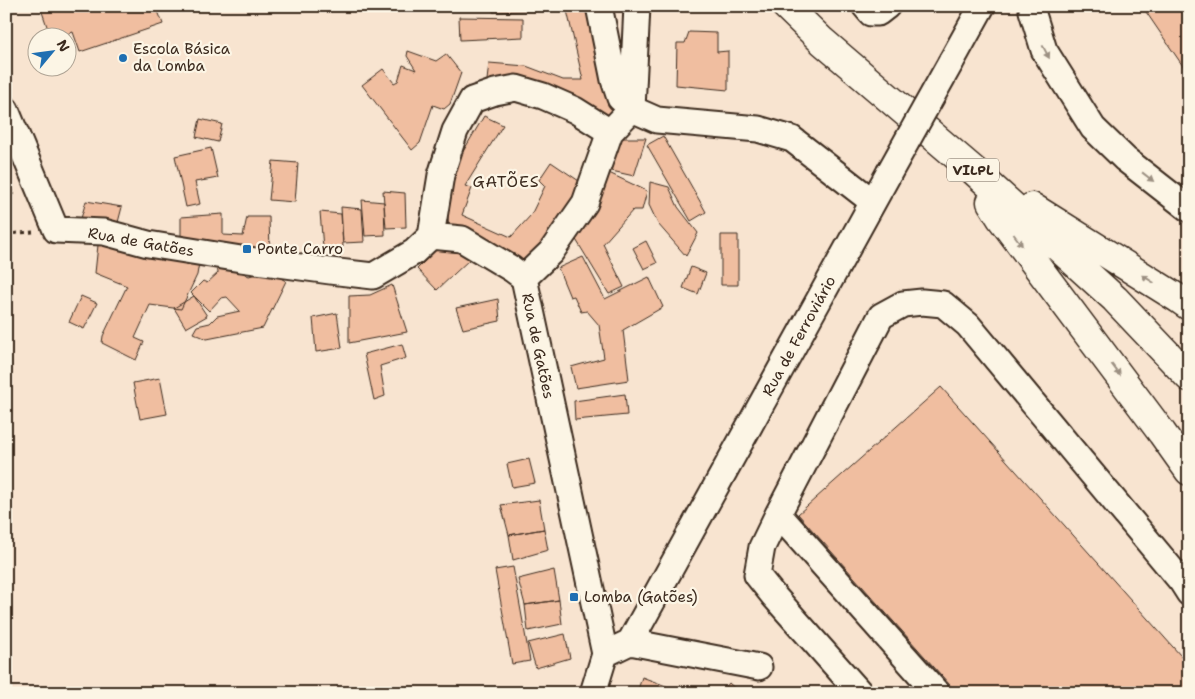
<svg xmlns="http://www.w3.org/2000/svg" width="1195" height="699" font-family="'Shantell Sans',sans-serif">
<style>
.building{fill:#f0bea0;stroke:#3b2a1e}
.lines{fill:none;stroke-linecap:round;stroke-linejoin:round}
.minor-casing{stroke:#3b2a1e;stroke-width:29}
.highway-casing{stroke:#3b2a1e;stroke-width:31}
.path{stroke:#3b2a1e;stroke-width:3;stroke-dasharray:4 4;stroke-linecap:butt}
.minor{stroke:#fcf5e5;stroke-width:25}
.highway{stroke:#fcf5e5;stroke-width:28}
.minor-bridge-casing{stroke:#3b2a1e;stroke-width:29;stroke-linecap:butt}
.minor-bridge{stroke:#fcf5e5;stroke-width:25}
.oneway{fill:#9c9082}
.poi-dot{fill:#1f6fb2;stroke:#fcf5e5;stroke-width:2}
.labels{text-anchor:middle;dominant-baseline:central;stroke-width:4.5;stroke-linejoin:round;paint-order:stroke}
.shield{fill:#fcf5e5;stroke:#75675a;stroke-width:1}
.shield-label{font-size:14px;font-weight:bold;fill:#3b2a1e}
.poi-label{font-size:15px;fill:#3b2a1e;stroke:#fcf5e5;text-anchor:start}
.street-label{font-size:15px;fill:#3b2a1e;stroke:#fcf5e5}
.neighbourhood-label{font-size:16px;letter-spacing:1px;fill:#3b2a1e;stroke:#fcf5e5}
</style>
<rect width="100%" height="100%" fill="#f8e4d0"/>
<filter id="ink" filterUnits="userSpaceOnUse"><feTurbulence type="fractalNoise" baseFrequency=".02" numOctaves="2"/><feDisplacementMap in="SourceGraphic" scale="10" xChannelSelector="R" yChannelSelector="G"/><feConvolveMatrix kernelMatrix="1 2 1 2 8 2 1 2 1" color-interpolation-filters="sRGB"/></filter>
<g filter="url(#ink)">
<path class="building" d="M40 6H156L163 24 80 52 73 32 56 38H51Z
M493 6H551V10L493 12Z
M566 6H593L615 119 486 89 489 63 526 66 563 80H583Z
M1142 6H1189V75Z
M459 17 523 18V37L460 40Z
M689 32 717 33V52L728 51V90L676 85 677 43H685Z
M408 51 436 61 446 54 461 73 450 104 444 109 433 105 420 143 412 150 362 85 383 69 394 83 398 81 403 65 416 70 407 56Z
M484 116 503 125 465 186 472 188 462 215 511 237 531 215 545 186 539 180 551 162 582 183 525 270 449 230 445 182Z
M200 119 222 124 218 142 196 137Z
M663 136 706 212 691 221 647 145Z
M616 138H646L634 176 607 170Z
M211 148 218 178 195 182 200 204 186 207 175 156Z
M273 161 298 163 295 202 269 200Z
M609 173 647 191 642 210H633L603 244 624 287 609 294 575 238Z
M6 178 14 194 6 199Z
M650 182 669 187 678 207 698 233 686 256 658 224 649 205Z
M383 191 405 193 406 227 386 228Z
M362 200 384 202 385 235 365 236Z
M86 201 122 207 116 230 80 222Z
M341 207 362 209 364 242 343 243Z
M320 212 341 214 343 247 323 248Z
M223 214V235L243 236 247 217H269L270 252 181 243V217Z
M721 235H738V285H721Z
M646 241 657 263 644 269 633 248Z
M443 243 470 259 437 290 417 269Z
M98 245 200 257 197 275 181 309 150 305 135 338 144 342 136 360 102 343 103 336 127 286 95 273Z
M583 257 605 299 649 277 663 307 623 330 629 380 576 388 571 367 604 358 599 325 587 311 581 312 574 296 570 297 558 268Z
M224 263 249 276 267 271 286 281 263 328 207 339 193 333 197 326 210 323 217 316 240 311 227 297 221 298 209 311 191 293 203 281 207 283 218 273 217 265Z
M691 267 706 273 698 294 683 288Z
M392 285 407 332 349 343V296L370 295Z
M81 296 97 303 84 329 69 322Z
M194 296 207 316 186 328 174 308Z
M498 299 500 321 463 329 456 308Z
M337 313 342 348 316 352 313 318Z
M402 344 406 358 380 366 385 396 374 400 364 354Z
M160 378 167 414 140 419 133 383Z
M941 387 1189 665V693H957L798 514Z
M625 394 627 415 575 420 574 401Z
M529 459 535 483 512 487 507 464Z
M539 500 544 529 509 535 501 505Z
M544 529 548 550 513 560 509 535Z
M513 567 530 661 512 664 495 570Z
M554 570 559 600 525 605 518 579Z
M559 600 562 624 528 631 525 605Z
M565 634 570 658 536 668 528 643Z
M642 677 674 689 673 693H637Z
M729 683 740 693H721Z"/>
<g class="lines">
<defs>
<path id="minor" d="M599 6 614 80 620 98 632 109 657 120 758 129 792 139 873 202
M865 6 871 13H878L887 6
M1033 6 1032 11 1044 50 1093 128 1125 159 1189 209
M951 62 982 6
M6 110 56 230 104 232 148 244 241 259 330 271 373 276 414 252 431 236 462 239 512 269 524 278 605 654 593 693
M431 236 441 175 455 131 472 100 495 92 516 88 543 96 575 110 610 132
M524 278 551 252 585 203 610 132 632 109 637 6
M778 514 937 693
M630 642 759 667
M605 654 630 642 889 173
M860 693 773 595 757 575 762 547 778 514 881 316 903 304 922 302 943 304 968 325 1182 582 1189 593"/>
<path id="highway" d="M786 6 822 41 973 170 1115 299 1189 377
M991 202 1001 218 1162 433 1189 471
M1032 207 1179 299 1189 306"/>
</defs>
<use href="#minor" class="minor-casing"/>
<use href="#highway" class="highway-casing"/>
<path class="path" d="M6 234 33 232"/>
<use href="#minor" class="minor"/>
<use href="#highway" class="highway"/>
<defs>
<path id="minor-bridge" d="M889 173 951 62"/>
</defs>
<use href="#minor-bridge" class="minor-bridge-casing"/>
<use href="#minor-bridge" class="minor-bridge"/>
</g>
<defs><path id="oneway-solid" d="M-6-.8H1V-3.2L6.5 0L1 3.2V.8H-6Z" transform="scale(1.25)"/></defs>
<g class="oneway">
<use href="#oneway-solid" transform="translate(1046 52) rotate(62)"/>
<use href="#oneway-solid" transform="translate(1148 177) rotate(38)"/>
<use href="#oneway-solid" transform="translate(1018 240) rotate(53)"/>
<use href="#oneway-solid" transform="translate(1148 279) rotate(-148)"/>
<use href="#oneway-solid" transform="translate(1116 370) rotate(53)"/>
</g>
</g>
<g class="poi-dot">
<circle cx="123" cy="58" r="5"/>
<rect x="242" y="244" width="10" height="10" rx="2.5"/>
<rect x="569" y="592" width="10" height="10" rx="2.5"/>
</g>
<g class="labels">
<rect class="shield" x="947" y="158.5" width="52" height="23" rx="4"/>
<g class="shield-label">
<text x="973" y="170">VILPL</text>
</g>
<g class="poi-label">
<text x="133" y="49">Escola Básica<tspan x="133" dy="17">da Lomba</tspan></text>
<text x="257" y="249">Ponte Carro</text>
<text x="584" y="597">Lomba (Gatões)</text>
</g>
<g class="street-label">
<text transform="translate(141 242) rotate(10)">Rua de Gatões</text>
<text transform="translate(799 336) rotate(-61)">Rua de Ferroviário</text>
<text transform="translate(538 346) rotate(78)">Rua de Gatões</text>
</g>
<g class="neighbourhood-label">
<text x="506" y="181">GATÕES</text>
</g>
</g>
<rect width="1195" height="699" fill="none" stroke="#fcf5e5" stroke-width="25"/>
<rect x="12" y="12" width="1170" height="674" fill="none" stroke="#3b2a1e" stroke-width="2" filter="url(#ink)"/>
<g transform="translate(52 52) rotate(61)"><circle r="24" fill="#fcf5e5" stroke="#afa495"/>
<path d="M0-4L9 19L0 12L-9 19Z" fill="#1f6fb2"/>
<text y="-8" font-size="14" font-weight="bold" text-anchor="middle" fill="#3b2a1e">N</text>
</g>
</svg>
